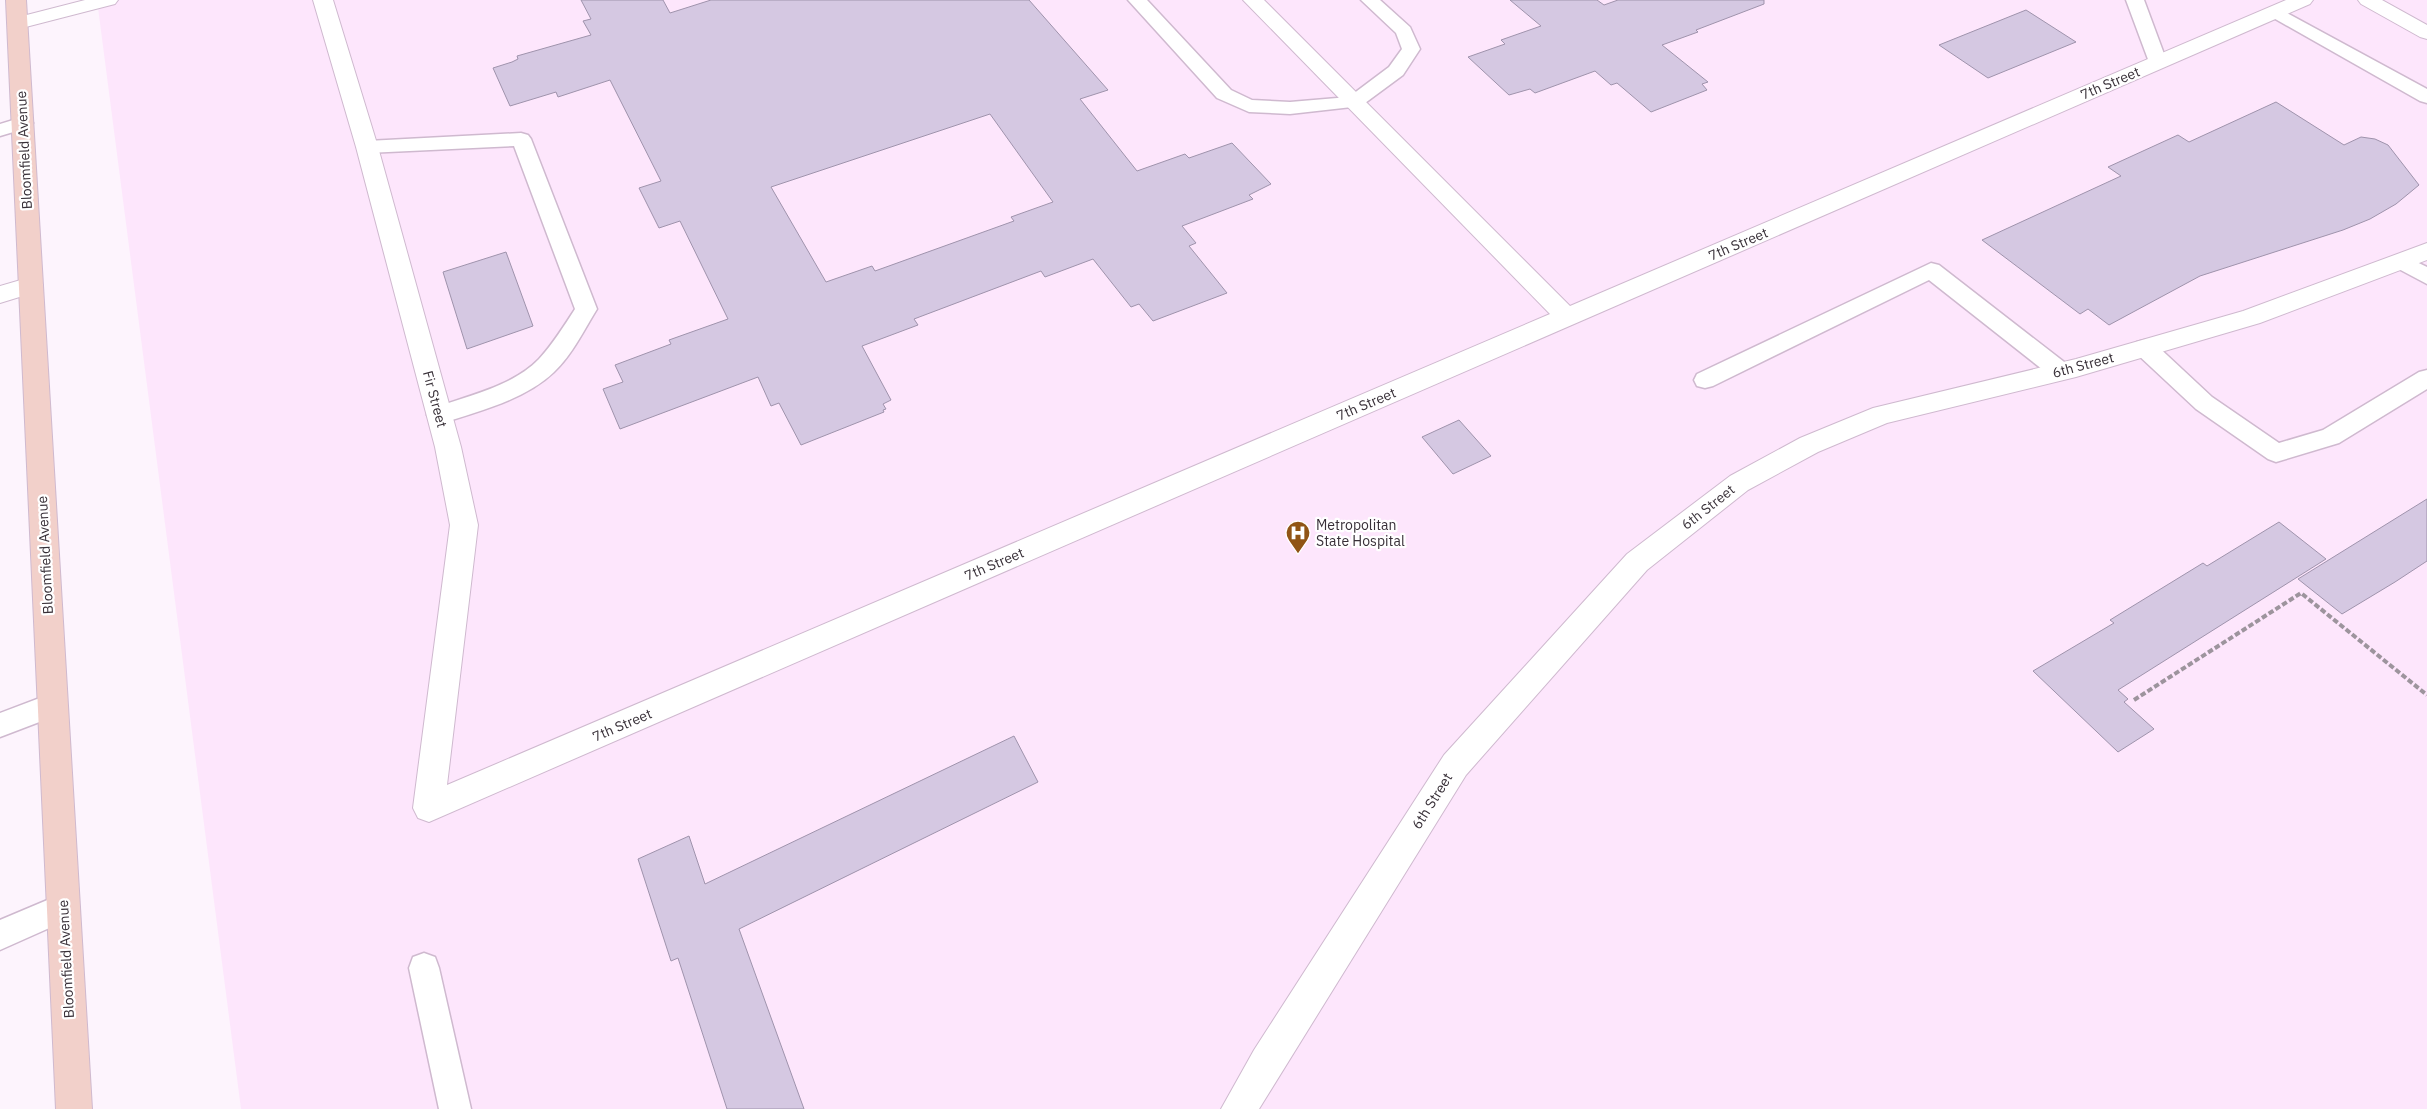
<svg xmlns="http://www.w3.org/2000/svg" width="2427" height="1109" font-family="'IBM Plex Sans',sans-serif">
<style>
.built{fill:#fde6fc}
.building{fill:#d5c8e2;stroke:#9f93ac;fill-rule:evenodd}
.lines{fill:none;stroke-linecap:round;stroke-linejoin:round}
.lane-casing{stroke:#cfb9cf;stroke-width:3}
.street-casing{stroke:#cfb9cf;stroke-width:2}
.secondary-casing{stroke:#cfb9cf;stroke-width:2}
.path{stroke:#9d949d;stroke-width:4;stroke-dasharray:5.5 2.5;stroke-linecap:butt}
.lane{fill:#fff;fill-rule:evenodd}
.street{fill:#fff;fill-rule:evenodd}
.secondary{fill:#f2d0ca;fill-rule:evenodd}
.labels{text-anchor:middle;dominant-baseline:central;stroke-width:4.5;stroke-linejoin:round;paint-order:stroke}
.street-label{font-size:14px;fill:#372f37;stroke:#fff}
.poi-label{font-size:14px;fill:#372f37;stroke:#fff;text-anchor:start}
</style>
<rect width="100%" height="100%" fill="#fdf4fd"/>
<path class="built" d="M97 0H2427V1109H241Z"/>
<path class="building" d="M581 0H663L670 13 711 0H1029L1108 90 1080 99 1137 171 1185 154 1189 158 1232 143 1271 184 1249 195 1253 199 1182 226 1196 243 1189 246 1227 293 1153 321 1139 304 1131 307 1093 259 1045 277 1041 271 914 319 918 325 862 346 891 400 883 404 886 409 883 410 884 412 801 445 779 403 771 406 758 377 620 429 603 389 623 382 615 365 671 344 669 340 728 319 680 221 659 228 639 188 661 181 610 80 558 97 556 92 510 106 493 68 512 62 518 59 517 56 591 35 583 21 591 19ZM990 114 1053 202 1011 217 1014 221 875 271 872 266 826 282 771 187Z
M1510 0H1597L1604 5 1618 0H1764V4L1696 30 1698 32 1662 45 1708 82 1702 84 1707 90 1651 112 1617 83 1611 85 1595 71 1535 93 1530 89 1509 95 1468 57 1505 44 1501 40 1541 26Z
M2026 10 2076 42 1988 78 1939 45Z
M2276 102 2344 145 2361 137 2375 139 2388 145 2419 185 2396 204 2370 219 2343 230 2200 276 2109 325 2088 309 2080 314 1982 240 2121 176 2108 167 2178 135 2189 142Z
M506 252 533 326 467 349 443 272Z
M1459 420 1491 456 1453 474 1422 437Z
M2427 499V561L2395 582 2342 614 2298 579Z
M2279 522 2326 559 2118 690 2128 699 2124 702 2154 729 2118 752 2033 671 2114 623 2110 620 2203 563 2207 566Z
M1014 736 1038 782 739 929 804 1109H727L678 958 671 961 638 859 689 836 705 884Z"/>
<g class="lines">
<defs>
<path id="lane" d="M1128 0H1147L1231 90 1252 100 1290 102 1349 97 1389 67 1402 49 1396 33 1361 0H1380L1410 27 1420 49 1403 75 1361 106 1290 114 1249 112 1217 98Z
M2126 0H2144L2167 62 2165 66H2151L2149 62Z
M2276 7 2427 89V103L2420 101 2270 16 2267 12 2270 8Z
M23 117 30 119 33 123 30 127 0 136V124Z
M521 133 528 135 531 139 597 309C584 330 572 355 554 372 525 400 477 412 439 424L431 421 427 415 431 409C466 396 512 387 539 359 553 344 564 326 575 309L514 146 367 153 360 151 357 147 360 143 367 141Z
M2402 255 2427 267V284L2395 267 2391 262 2395 257Z
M1931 263 1939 265 2068 365 2071 371 2068 377 2060 379 2052 377 1929 280 1713 386 1705 388 1697 386 1694 380 1697 374Z
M2145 340 2153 342 2212 397 2279 443 2323 430 2419 372 2427 370V389L2339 443 2276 462 2268 459 2196 409 2137 354 2134 348 2137 342Z
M53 693 63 697 66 705 63 713 0 737V713Z
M64 893 74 897 79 907 74 917 0 950V920Z
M424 953 435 957 439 968 471 1109H439L409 968 413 957Z"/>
<path id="street" d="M85 0H118L115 4 18 29 11 27 8 23 11 19Z
M313 0H333L378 147 461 447 478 525 447 785 1550 314 1243 0H1264L1570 306 2286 0H2313L2310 4 429 822 418 818 413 808 450 525 435 447 356 147Z
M2358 0H2382L2427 25V39L2420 37 2361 4Z
M2427 243V260L2260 323 2076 377 1887 423 1818 452 1748 490 1647 570 1466 775 1259 1109H1221L1254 1050 1444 755 1627 554 1730 476 1800 438 1873 408 2076 359 2243 311Z
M31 277 39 279 43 285 39 291 0 303V286Z"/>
<path id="secondary" d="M6 0H26L92 1109H56Z"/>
</defs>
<use href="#lane" class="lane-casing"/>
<use href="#street" class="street-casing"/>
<use href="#secondary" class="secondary-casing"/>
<path class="path" d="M2134 700 2301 593 2427 695"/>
<use href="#lane" class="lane"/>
<use href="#street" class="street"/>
<use href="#secondary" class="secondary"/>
</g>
<defs>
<symbol id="hospital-pin" viewBox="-11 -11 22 30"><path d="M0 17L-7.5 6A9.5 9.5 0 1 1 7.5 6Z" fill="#905415" stroke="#fff"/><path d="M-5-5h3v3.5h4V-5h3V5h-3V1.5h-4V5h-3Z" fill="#fff"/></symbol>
</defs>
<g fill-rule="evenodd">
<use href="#hospital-pin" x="1284" y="519" width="28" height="38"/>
</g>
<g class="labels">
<g class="street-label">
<text transform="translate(2110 83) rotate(-23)">7th Street</text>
<text transform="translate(24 150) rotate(-93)">Bloomfield Avenue</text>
<text transform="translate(1738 244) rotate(-23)">7th Street</text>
<text transform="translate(2083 365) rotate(-15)">6th Street</text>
<text transform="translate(435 399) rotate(75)">Fir Street</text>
<text transform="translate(1366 404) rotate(-23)">7th Street</text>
<text transform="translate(1708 507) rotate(-38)">6th Street</text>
<text transform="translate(45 555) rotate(-93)">Bloomfield Avenue</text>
<text transform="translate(994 564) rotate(-23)">7th Street</text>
<text transform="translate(622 725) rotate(-23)">7th Street</text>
<text transform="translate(1432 801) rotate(-58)">6th Street</text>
<text transform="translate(66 959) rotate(-93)">Bloomfield Avenue</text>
</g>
<g class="poi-label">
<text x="1316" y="525">Metropolitan<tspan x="1316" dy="16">State Hospital</tspan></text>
</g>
</g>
</svg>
